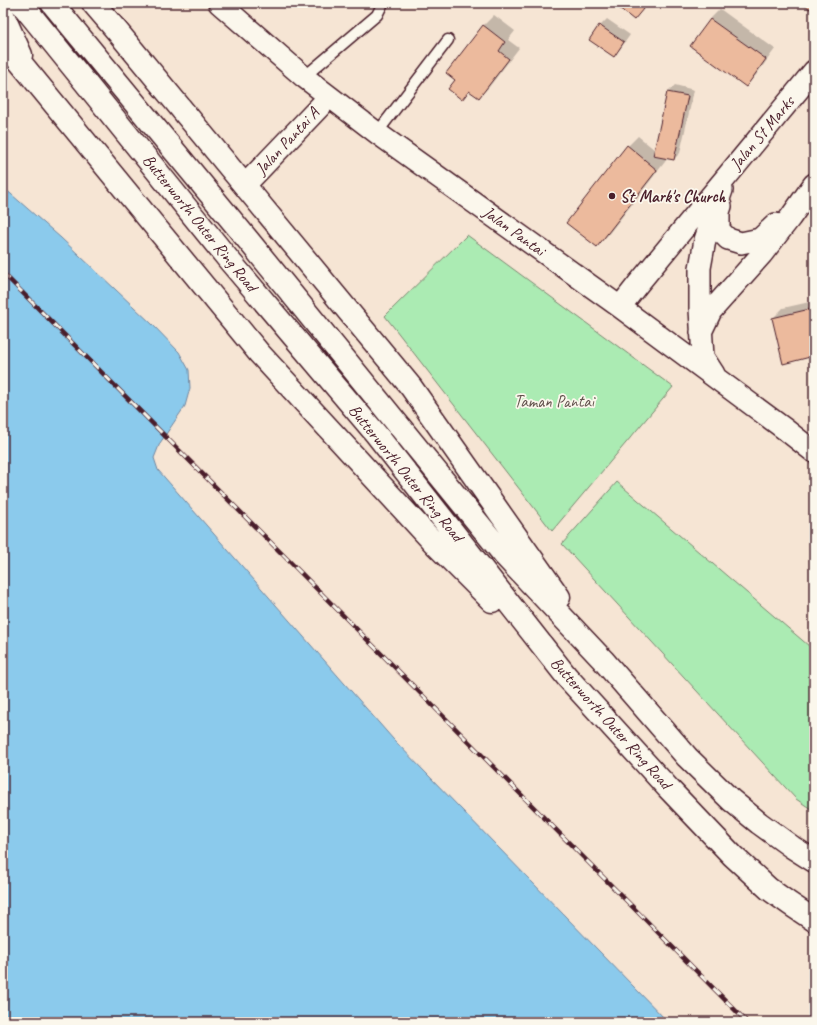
<svg xmlns="http://www.w3.org/2000/svg" width="817" height="1025" font-family="Caveat,sans-serif">
<style>
.green{fill:#abebb3;stroke:#7a856f}
.water{fill:#8bcaec;stroke:#71869f}
.shadow{fill:#0003}
.building{fill:#ecba9d;stroke:#4a1f2b}
.lines{fill:none;stroke-linecap:round;stroke-linejoin:round}
.lane-casing{stroke:#4a1f2b;stroke-width:13}
.street-casing{stroke:#4a1f2b;stroke-width:24}
.highway-casing{stroke:#4a1f2b;stroke-width:25}
.lane{stroke:#fbf7ec;stroke-width:10}
.street{stroke:#fbf7ec;stroke-width:21}
.highway{stroke:#fbf7ec;stroke-width:22}
.rail-casing{stroke:#4a1f2b;stroke-width:4.5}
.rail{stroke:#fbf7ec;stroke-width:3;stroke-dasharray:9;stroke-linecap:butt}
.poi-dot{fill:#4a1f2b;stroke:#fbf7ec;stroke-width:1.5}
.labels{text-anchor:middle;dominant-baseline:central;stroke-width:3.5;stroke-linejoin:round;paint-order:stroke}
.street-label{font-size:17px;fill:#4a1f2b;stroke:#fbf7ec}
.poi-label{font-size:17px;font-weight:bold;fill:#4a1f2b;stroke:#fbf7ec;text-anchor:start}
.park-label{font-size:17px;fill:#62524d;stroke:#fbf7ec}
</style>
<rect width="100%" height="100%" fill="#f6e5d4"/>
<filter id="ink" filterUnits="userSpaceOnUse"><feTurbulence type="fractalNoise" baseFrequency=".025" numOctaves="2"/><feDisplacementMap in="SourceGraphic" scale="8" xChannelSelector="R" yChannelSelector="G"/><feConvolveMatrix kernelMatrix="1 2 1 2 8 2 1 2 1" color-interpolation-filters="sRGB"/></filter>
<g filter="url(#ink)">
<path class="green" d="M467 235 673 387 552 531 385 316Z
M617 482 809 646 814 640V811L796 799 562 544Z"/>
<path class="water" d="M3 187 61 238 152 324 179 352 189 370 190 388 185 406 160 443 154 458 158 470 393 739 668 1022H3Z"/>
<path class="shadow" d="M294 3H304L300 7Z
M720 9 775 49 756 75 746 86 691 46 710 19Z
M494 15 515 31 508 40 519 48 489 87 479 97 470 90 462 98 456 80 447 73 484 25Z
M607 19 630 35 620 49 613 55 591 39 600 26Z
M675 85 694 90 680 153 674 159 668 158 607 236 597 246 628 146 638 136 655 150 668 92Z
M814 301V355L773 318 783 308Z"/>
<path class="building" d="M613 3H648L634 20Z
M802 3H814V12Z
M710 19 766 59 746 87 690 46Z
M483 25 505 42 499 51 509 59 479 98 469 91 462 100 448 89 455 80 446 73Z
M599 25 624 42 614 57 589 40Z
M667 92 688 96 674 160 653 156Z
M627 145 657 170 597 247 566 223Z
M814 308V356L783 364 772 318Z"/>
<g class="lines">
<defs>
<path id="lane" d="M304 77 377 15 383 3
M377 133 448 40"/>
<path id="street" d="M219 3 304 77 377 133 620 307 786 430 814 452
M245 185 329 97
M721 206 719 212V230L728 239 741 243 760 239 776 224
M620 307 638 284 814 71
M701 332 711 311 762 254 790 218 814 184
M714 374 703 357 700 309V268L705 240 722 190"/>
<path id="highway" d="M21 3 228 259 376 434 567 677 668 788 733 856 769 889 790 904 814 920
M52 3 248 240 505 556 603 660 687 757 731 800 759 823 792 847 814 861
M93 3 117 31 411 387 559 597
M3 15 21 55
M3 42 15 56 259 353 437 546 492 601"/>
</defs>
<use href="#lane" class="lane-casing"/>
<use href="#street" class="street-casing"/>
<use href="#highway" class="highway-casing"/>
<use href="#lane" class="lane"/>
<use href="#street" class="street"/>
<use href="#highway" class="highway"/>
<defs>
<path id="rail" d="M3 273 747 1022"/>
</defs>
<use href="#rail" class="rail-casing"/>
<use href="#rail" class="rail"/>
</g>
</g>
<circle class="poi-dot" cx="612" cy="196" r="4"/>
<g class="labels">
<g class="street-label">
<text transform="translate(762 133) rotate(-50)">Jalan St Marks</text>
<text transform="translate(287 141) rotate(-47)">Jalan Pantai A</text>
<text transform="translate(200 223) rotate(51)">Butterworth Outer Ring Road</text>
<text transform="translate(514 231) rotate(36)">Jalan Pantai</text>
<text transform="translate(406 473) rotate(51)">Butterworth Outer Ring Road</text>
<text transform="translate(611 723) rotate(48)">Butterworth Outer Ring Road</text>
</g>
<g class="poi-label">
<text x="620" y="196">St Mark's Church</text>
</g>
<g class="park-label">
<text x="554" y="401">Taman Pantai</text>
</g>
</g>
<rect width="817" height="1025" fill="none" stroke="#fbf7ec" stroke-width="16"/>
<rect x="8" y="8" width="801" height="1009" fill="none" stroke="#4a1f2b" stroke-width="1.5" filter="url(#ink)"/>
</svg>
